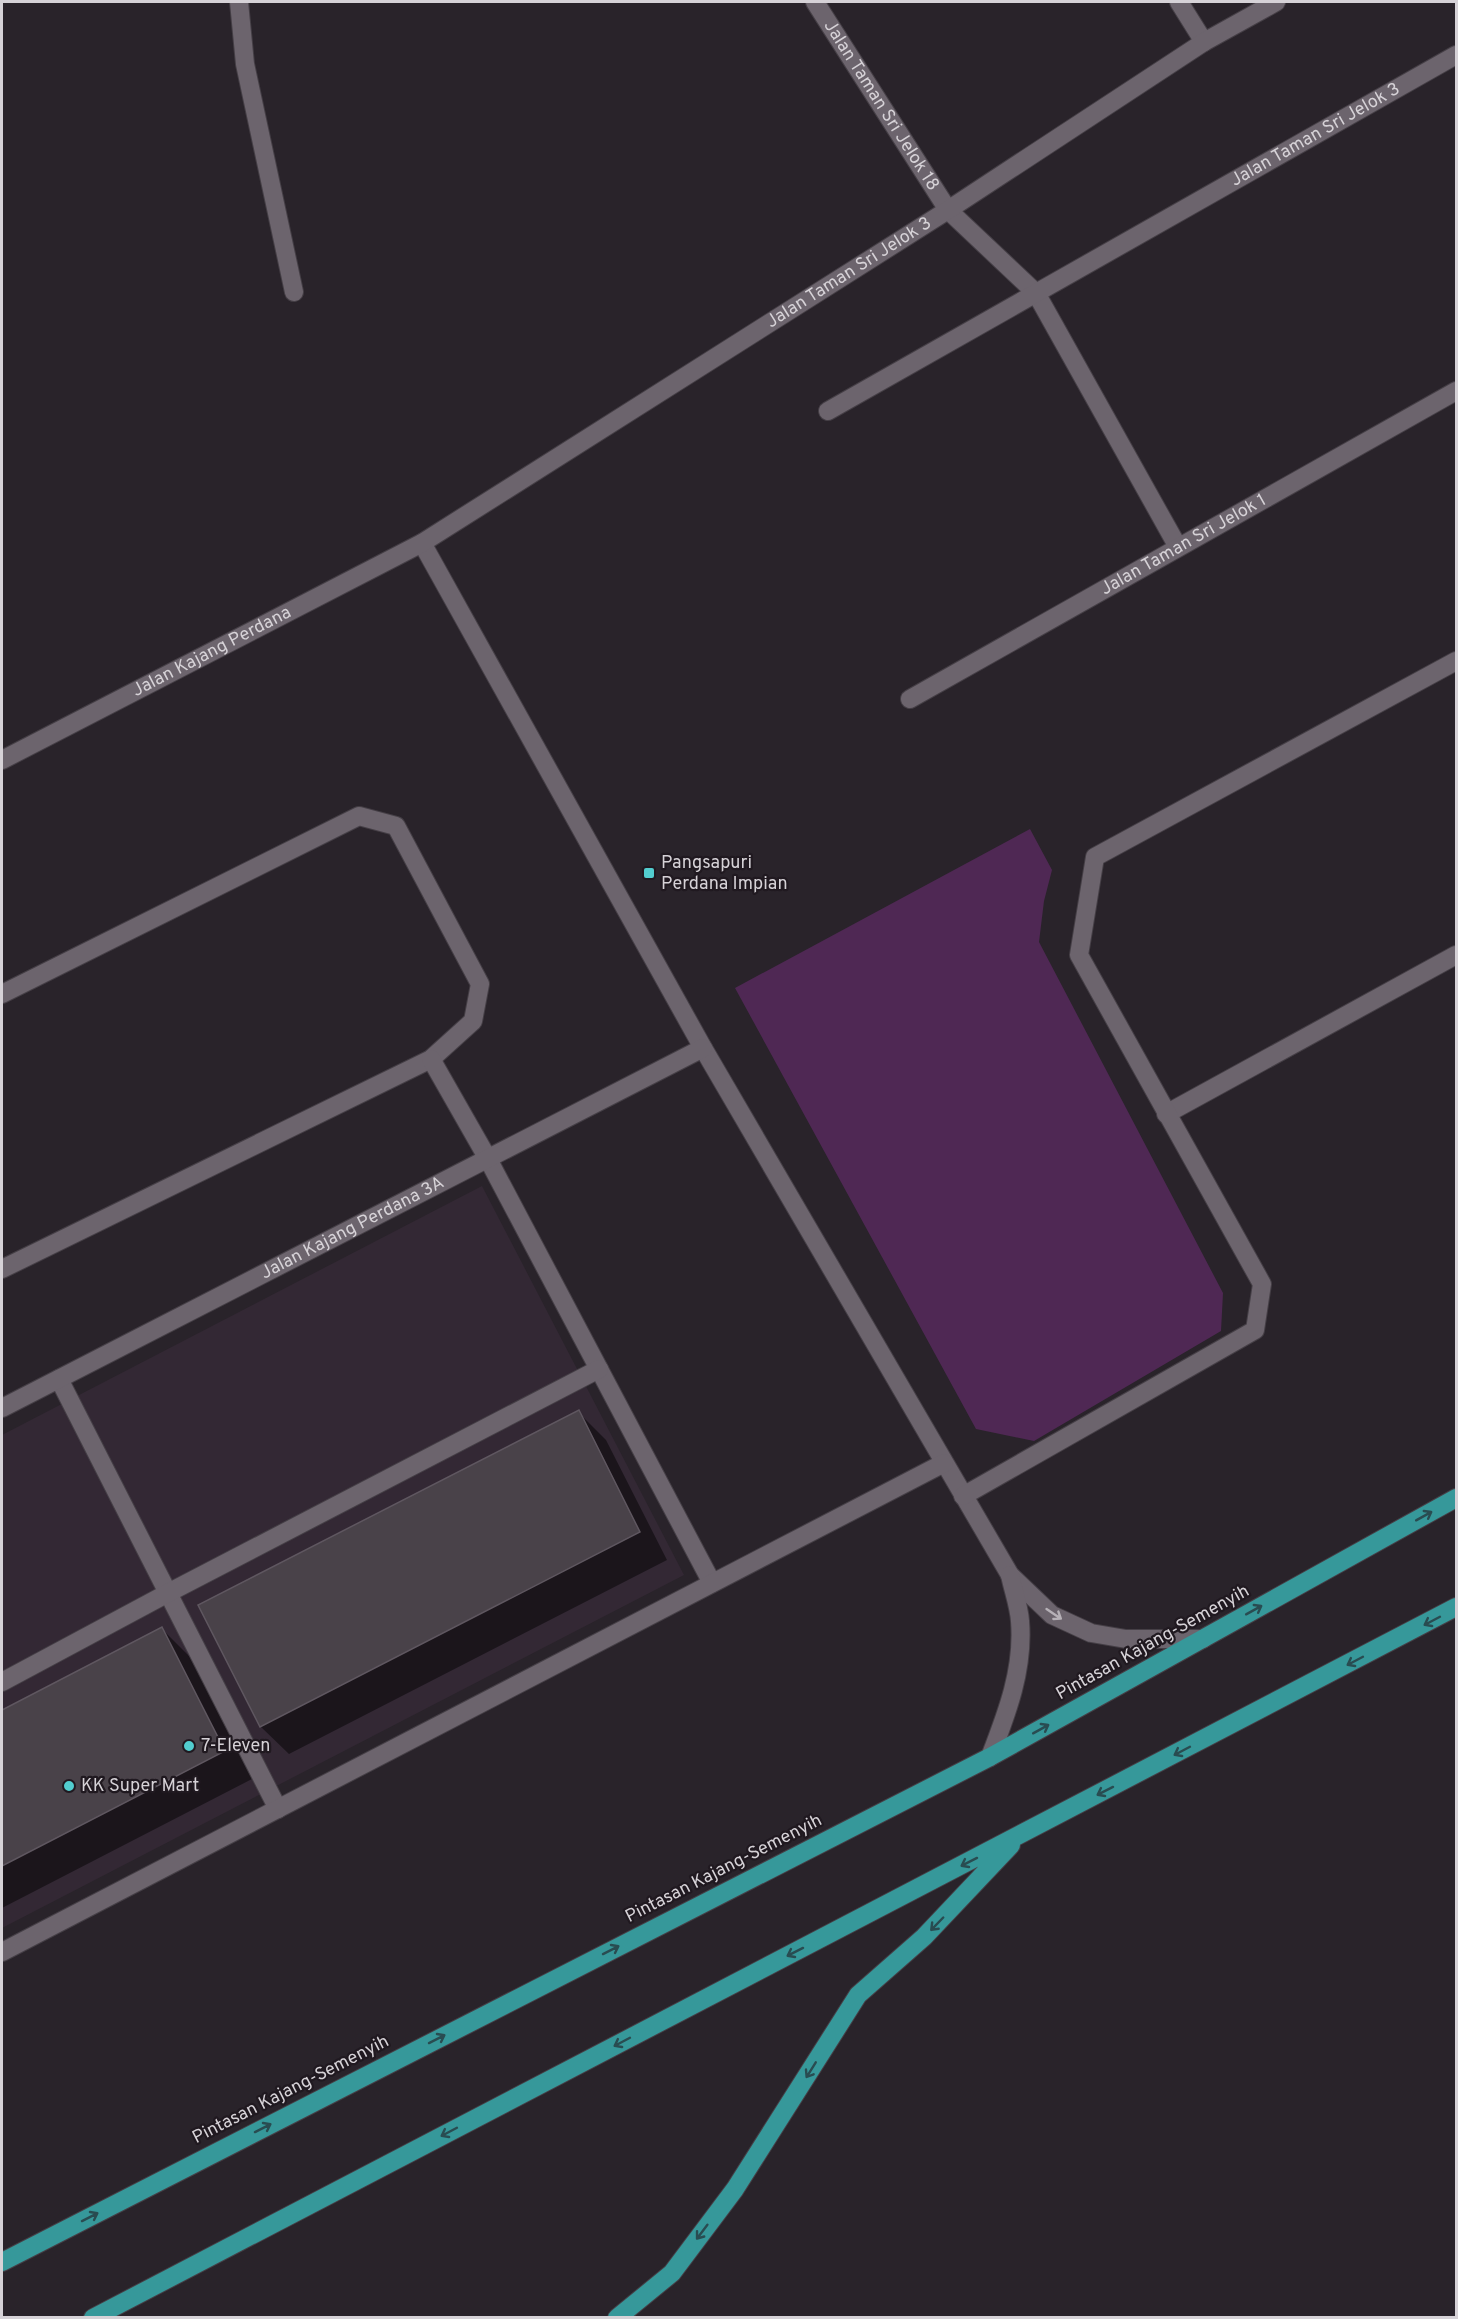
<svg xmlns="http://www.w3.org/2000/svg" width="1458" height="2319" font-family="Overpass,sans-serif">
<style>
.built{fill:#332834}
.green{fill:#4f2854}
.shadow{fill:#0007}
.building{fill:#494249;stroke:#5f5760;stroke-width:1.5}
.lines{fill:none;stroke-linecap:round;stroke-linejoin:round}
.minor-casing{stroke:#453f46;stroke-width:20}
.highway-casing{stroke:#453f46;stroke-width:20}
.minor{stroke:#6c646d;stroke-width:18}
.highway{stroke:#36989a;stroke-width:18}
.oneway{stroke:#294c51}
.oneway2{stroke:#b6b1b7}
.poi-dot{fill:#52cdcf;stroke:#201920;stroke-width:2}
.labels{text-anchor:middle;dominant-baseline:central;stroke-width:4.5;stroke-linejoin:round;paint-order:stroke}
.street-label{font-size:18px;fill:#d6d2d7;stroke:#201920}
.poi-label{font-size:18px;fill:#d6d2d7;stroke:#201920;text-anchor:start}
</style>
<rect width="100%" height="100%" fill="#29232a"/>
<path class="built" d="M482 1186 684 1575 2 1928V1435Z"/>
<path class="green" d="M1030 829 1052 870 1044 901 1039 942 1223 1293 1221 1331 1034 1441 976 1429 735 988Z"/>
<path class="shadow" d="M578 1412 606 1440 667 1560 289 1754 261 1727 200 1606Z
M162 1629 190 1657 252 1779 2 1908V1712Z"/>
<path class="building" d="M579 1410 640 1532 260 1727 198 1605Z
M162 1627 225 1751 2 1866V1710Z"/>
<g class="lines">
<defs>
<g id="minor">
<path d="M239 2 245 64 294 292"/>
<path id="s1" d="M815 2 948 210 1036 293 1178 547"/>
<path d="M1179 2 1204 42"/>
<path id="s2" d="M828 411 1456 55"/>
<path d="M422 543 703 1048 1010 1575 1052 1615 1091 1633 1126 1639H1203"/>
<path id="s3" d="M910 699 1456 391"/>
<path id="s4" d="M2 760 422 543 948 210 1204 42 1276 2"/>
<path d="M2 994 359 816 396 826 480 984 473 1021 431 1059 2 1269"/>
<path d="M431 1059 488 1159 712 1583"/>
<path d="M1166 1114 1456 955"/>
<path d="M59 1379 278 1809"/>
<path id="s5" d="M2 1408 703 1048"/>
<path d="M963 1496 1255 1330 1262 1284 1079 955 1095 857 1456 661"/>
<path d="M2 1682 168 1593 599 1369"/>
<path d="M990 1757C1007 1713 1024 1669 1020 1621 1019 1606 1013 1590 1010 1575"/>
<path d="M2 1952 944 1463"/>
</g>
<path id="highway" d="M2 2262 990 1757 1456 1498
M93 2318 1456 1607
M617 2318 672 2273 735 2189 858 1995 924 1937 1011 1845"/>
</defs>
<use href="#minor" class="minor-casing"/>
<use href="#highway" class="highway-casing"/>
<use href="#minor" class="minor"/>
<use href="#highway" class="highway"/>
</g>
<defs><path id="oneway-shaft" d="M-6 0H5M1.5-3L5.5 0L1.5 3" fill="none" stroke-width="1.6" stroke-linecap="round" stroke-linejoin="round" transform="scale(1.5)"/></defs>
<g class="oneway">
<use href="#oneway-shaft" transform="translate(1424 1516) rotate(-29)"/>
<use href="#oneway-shaft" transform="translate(1254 1610) rotate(-29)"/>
<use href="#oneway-shaft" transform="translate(1432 1621) rotate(152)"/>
<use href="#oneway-shaft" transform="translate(1355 1661) rotate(152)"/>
<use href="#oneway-shaft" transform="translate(1041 1729) rotate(-29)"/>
<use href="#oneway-shaft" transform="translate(1182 1751) rotate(152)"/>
<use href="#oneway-shaft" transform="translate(1105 1791) rotate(153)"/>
<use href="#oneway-shaft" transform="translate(969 1862) rotate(153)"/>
<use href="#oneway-shaft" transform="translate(937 1924) rotate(134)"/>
<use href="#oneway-shaft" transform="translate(611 1950) rotate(-27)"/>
<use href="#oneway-shaft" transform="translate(795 1952) rotate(153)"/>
<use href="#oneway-shaft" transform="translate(437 2039) rotate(-27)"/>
<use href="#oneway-shaft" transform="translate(622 2042) rotate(152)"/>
<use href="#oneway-shaft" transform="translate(811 2070) rotate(122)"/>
<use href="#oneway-shaft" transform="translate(263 2128) rotate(-27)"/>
<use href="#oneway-shaft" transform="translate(449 2132) rotate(152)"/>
<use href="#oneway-shaft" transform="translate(90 2217) rotate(-27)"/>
<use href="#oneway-shaft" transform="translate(702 2232) rotate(127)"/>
</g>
<use class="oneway2" href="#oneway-shaft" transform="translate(1054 1614) rotate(34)"/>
<g class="poi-dot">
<rect x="643" y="867" width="12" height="12" rx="3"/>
<circle cx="189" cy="1746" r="6"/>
<circle cx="69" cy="1786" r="6"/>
</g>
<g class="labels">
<g class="street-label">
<text stroke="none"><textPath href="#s1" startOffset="123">Jalan Taman Sri Jelok 18</textPath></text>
<text stroke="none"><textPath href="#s2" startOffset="560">Jalan Taman Sri Jelok 3</textPath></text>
<text stroke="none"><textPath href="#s4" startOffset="978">Jalan Taman Sri Jelok 3</textPath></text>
<text stroke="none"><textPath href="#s3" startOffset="314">Jalan Taman Sri Jelok 1</textPath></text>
<text stroke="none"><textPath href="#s4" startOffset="236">Jalan Kajang Perdana</textPath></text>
<text stroke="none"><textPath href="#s5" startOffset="394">Jalan Kajang Perdana 3A</textPath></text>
<text transform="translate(1153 1643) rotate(-29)">Pintasan Kajang-Semenyih</text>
<text transform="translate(724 1869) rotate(-27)">Pintasan Kajang-Semenyih</text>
<text transform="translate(291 2090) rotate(-27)">Pintasan Kajang-Semenyih</text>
</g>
<g class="poi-label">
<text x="661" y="863">Pangsapuri<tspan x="661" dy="21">Perdana Impian</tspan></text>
<text x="201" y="1746">7-Eleven</text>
<text x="81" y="1786">KK Super Mart</text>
</g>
</g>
<rect width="1458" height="2319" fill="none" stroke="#d6d2d7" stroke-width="6"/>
</svg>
